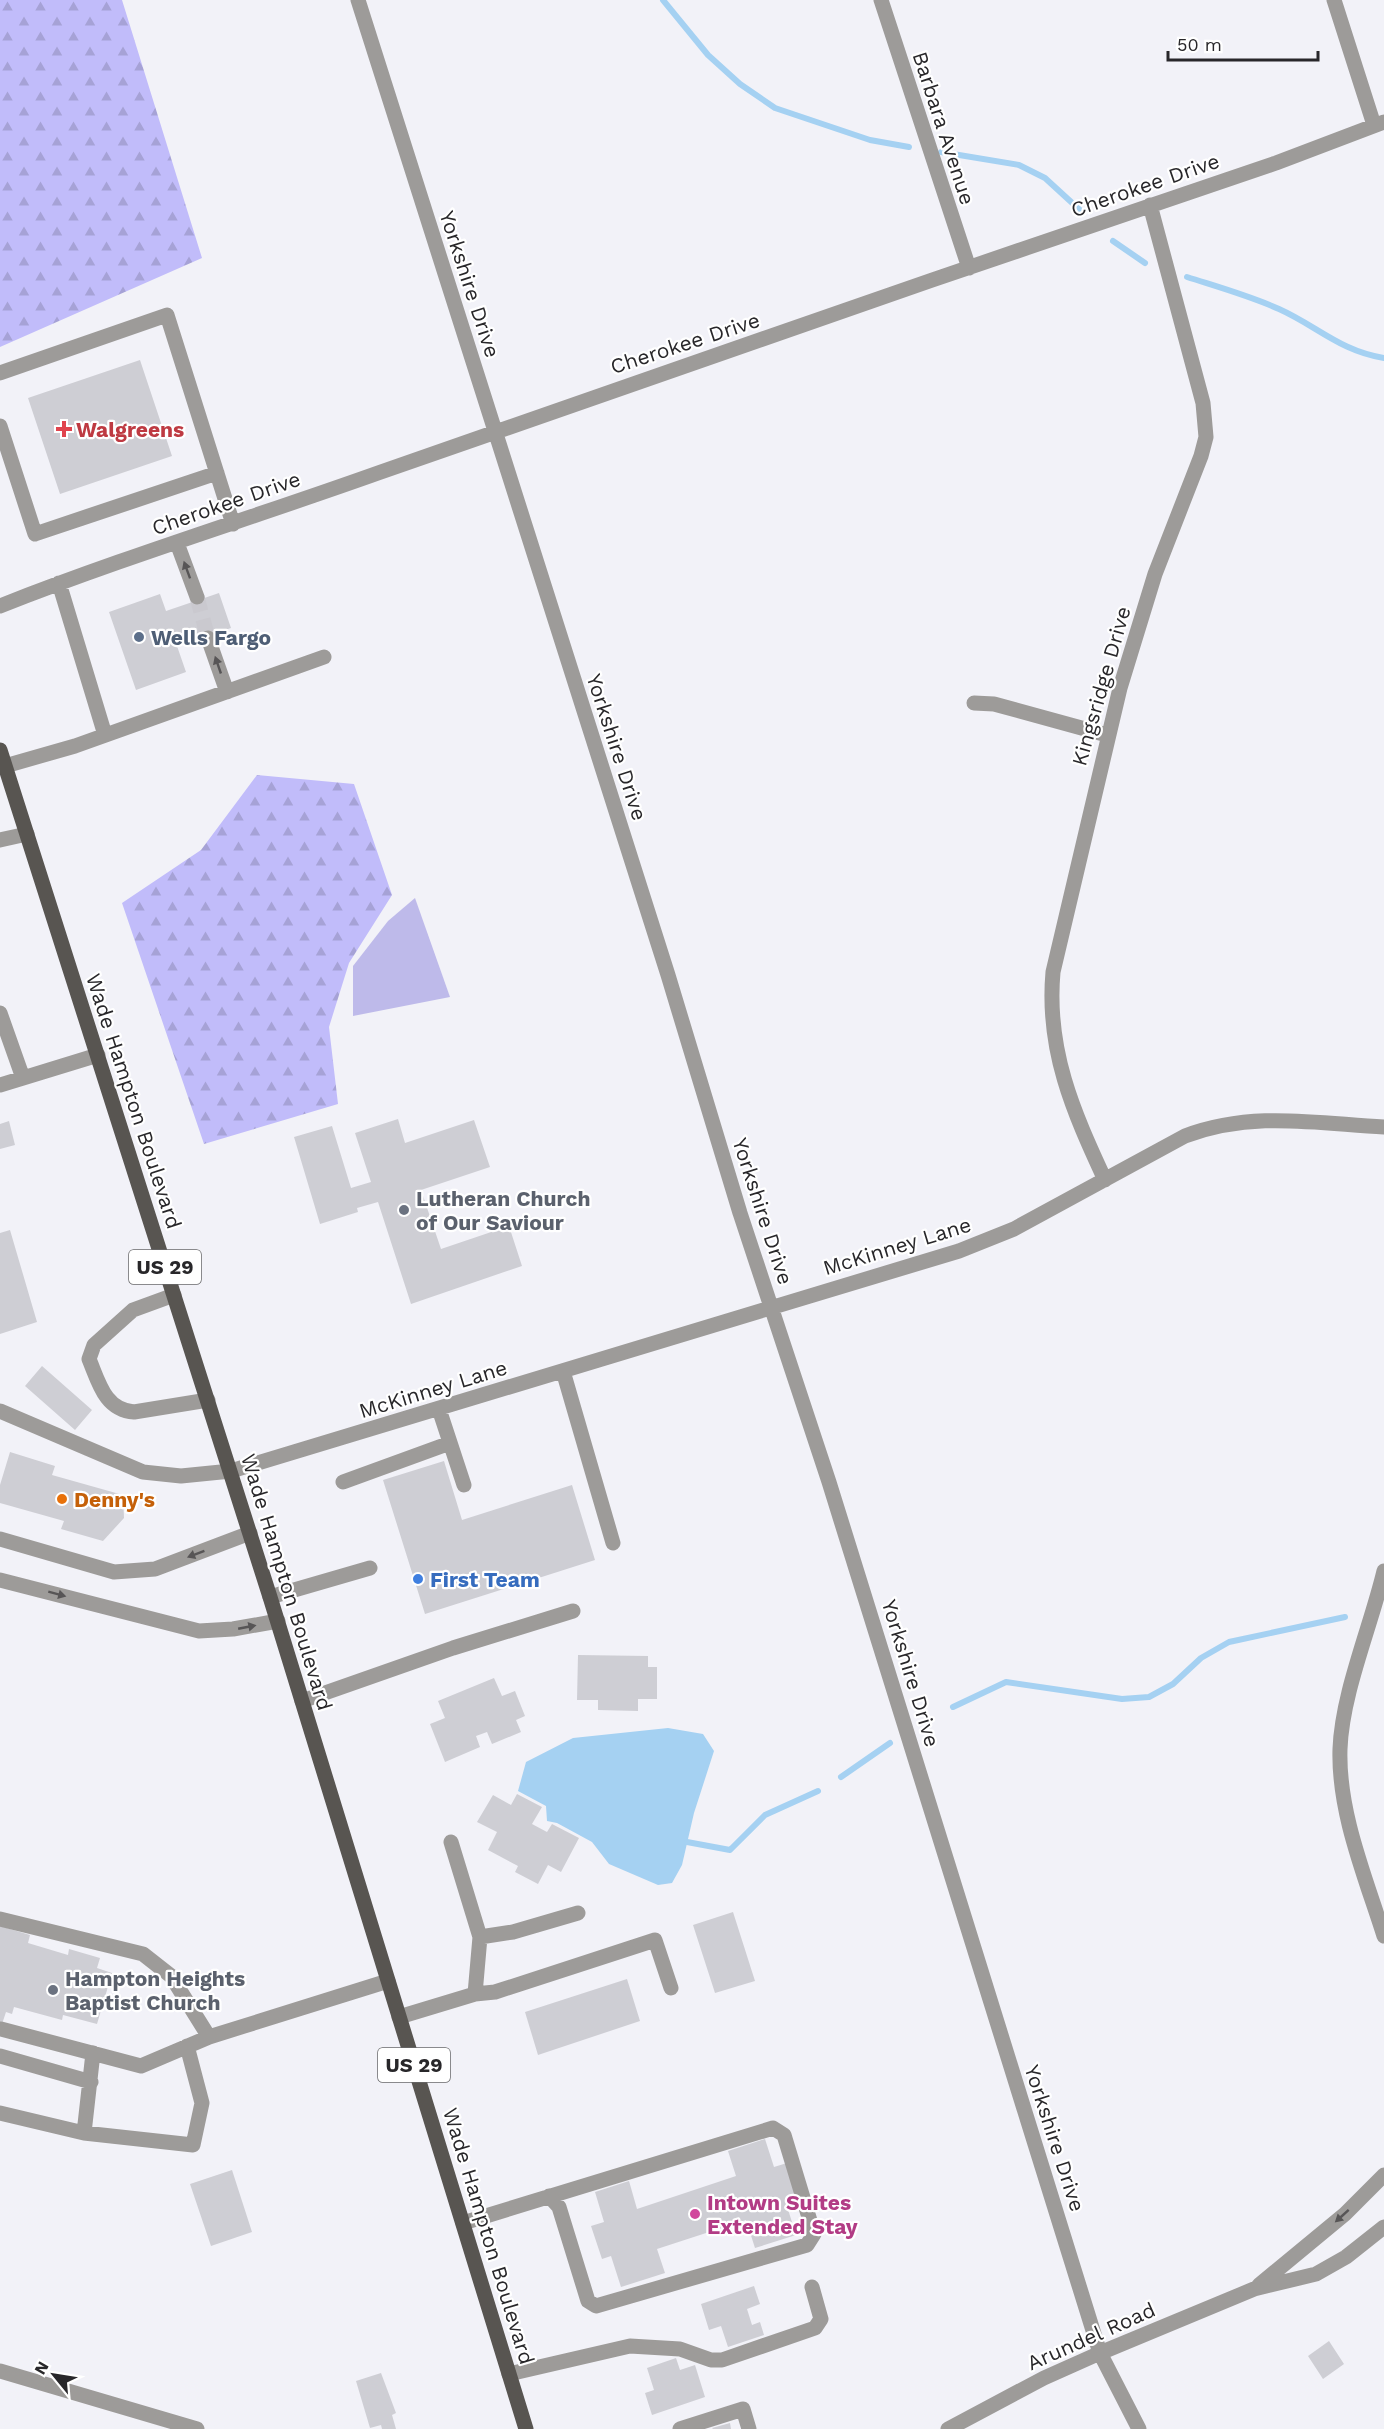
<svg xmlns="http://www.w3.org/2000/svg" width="1384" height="2429" font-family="'Work Sans',sans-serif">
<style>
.forest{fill:url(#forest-firs)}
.park{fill:#bebaea}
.water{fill:#a5d1f2}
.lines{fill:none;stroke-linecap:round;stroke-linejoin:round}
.stream{stroke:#a5d1f2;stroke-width:6}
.building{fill:#ceced4}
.minor-tunnel{stroke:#cac9cf;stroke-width:15;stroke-dasharray:15 8;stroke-linecap:butt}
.minor{stroke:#9d9b99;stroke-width:15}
.major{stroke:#585551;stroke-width:15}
.oneway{fill:#575556}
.health-dot{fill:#e0444e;stroke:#fff;stroke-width:2}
.service-dot{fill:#5c6f8a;stroke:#fff;stroke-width:2}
.worship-dot{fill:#6b7280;stroke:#fff;stroke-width:2}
.food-dot{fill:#e8710a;stroke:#fff;stroke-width:2}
.shop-dot{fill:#3f7fe0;stroke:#fff;stroke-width:2}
.hotel-dot{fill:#d1479c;stroke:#fff;stroke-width:2}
.labels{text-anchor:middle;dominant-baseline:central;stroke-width:4.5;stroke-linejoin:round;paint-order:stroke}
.shield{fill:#fff;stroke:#68686a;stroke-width:1.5}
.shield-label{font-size:20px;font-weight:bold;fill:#28272a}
.street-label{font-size:21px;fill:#28272a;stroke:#fff}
.health-label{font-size:21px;font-weight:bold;fill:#be3a42;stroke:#fff;text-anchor:start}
.service-label{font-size:21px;font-weight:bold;fill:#4e5e75;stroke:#fff;text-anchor:start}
.worship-label{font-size:21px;font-weight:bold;fill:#5b616d;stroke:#fff;text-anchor:start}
.food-label{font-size:21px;font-weight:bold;fill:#c56008;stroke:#fff;text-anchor:start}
.shop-label{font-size:21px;font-weight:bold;fill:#366cbe;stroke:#fff;text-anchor:start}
.hotel-label{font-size:21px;font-weight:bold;fill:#b23c85;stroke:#fff;text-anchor:start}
</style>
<defs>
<pattern id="forest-firs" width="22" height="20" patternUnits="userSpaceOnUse" patternTransform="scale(1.5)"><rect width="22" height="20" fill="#c1bcfa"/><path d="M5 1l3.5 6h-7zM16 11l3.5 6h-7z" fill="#a6a2d6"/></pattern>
</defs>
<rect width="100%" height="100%" fill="#f2f2f8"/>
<path class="forest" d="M0 0H122L202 258 0 347Z
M257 775 354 784 392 895 349 963 329 1027 338 1104 204 1144 122 903 201 850Z"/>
<path class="park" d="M415 898 450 997 353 1016V966L388 921Z"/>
<path class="water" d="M668 1728 703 1734 714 1751 694 1813 682 1865 672 1883 658 1885 609 1864 592 1842 557 1823 547 1821 546 1806 518 1791 526 1762 573 1738Z"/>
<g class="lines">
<path class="stream" d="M663 0 708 55 740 84 775 108 870 140 909 147
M941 152 1019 165 1045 178 1081 211
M1113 241 1145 263
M1187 277C1218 287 1250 296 1279 309 1317 326 1340 351 1384 358
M953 1707 1006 1682 1122 1699 1149 1697 1173 1684 1201 1658 1229 1642 1345 1617
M841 1777 890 1743
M687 1842 730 1850 765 1815 818 1791"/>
</g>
<path class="building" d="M140 360 172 456 60 494 28 398Z
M219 593 231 628 177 646 186 672 136 690 109 612 160 594 166 611Z
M398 1119 405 1143 474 1120 490 1167 421 1190 441 1249 509 1226 522 1266 411 1304 378 1202 357 1208 358 1212 320 1224 294 1137 332 1126 351 1188 371 1182 355 1133Z
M9 1121 15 1145 0 1149V1124Z
M10 1230 37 1322 0 1334V1233Z
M42 1366 92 1410 75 1430 25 1386Z
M10 1452 55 1466 52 1475 123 1495 124 1518 103 1541 61 1529 64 1521 0 1503V1485Z
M444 1461 462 1520 572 1485 595 1560 425 1614 383 1480Z
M578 1655 648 1656V1667H657V1699H638V1711L598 1710V1700H577Z
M494 1678 502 1696 515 1691 525 1716 516 1720 521 1732 492 1744 487 1732 476 1736 480 1747 445 1762 430 1724 445 1718 438 1701Z
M517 1794 542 1807 532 1824 547 1832 552 1824 579 1838 561 1872 548 1865 538 1884 515 1872 518 1866 488 1850 497 1832 477 1822 493 1795 511 1805Z
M733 1912 755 1981 715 1993 693 1925Z
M0 1926 30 1935 28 1943 68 1955 69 1949 100 1958 97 1968 112 1973 97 2024 63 2015 62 2020 14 2007 12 2014 6 2012 0 2030Z
M627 1979 640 2021 538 2055 525 2012Z
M765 2139 774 2167 787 2163 798 2199 786 2203 796 2235 755 2248 746 2220 657 2249 665 2273 621 2287 611 2256 602 2259 591 2226 604 2222 595 2192 629 2181 637 2209 736 2176 728 2151Z
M232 2170 252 2232 211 2246 190 2184Z
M754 2286 760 2304 747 2309 752 2325 760 2322 764 2335 728 2347 721 2326 709 2330 701 2304Z
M1329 2341 1344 2364 1323 2379 1308 2356Z
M676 2358 680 2370 695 2365 705 2397 652 2415 645 2393 654 2390 647 2368Z
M381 2373 396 2413 392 2415 396 2429H382L381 2425 370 2428 356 2381Z
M730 2423 731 2429H713L712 2428Z"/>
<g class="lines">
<path class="minor-tunnel" d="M197 597 208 638"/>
<path class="minor" d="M358 0 668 975 740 1213 829 1482 1100 2353 1139 2429
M881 0 969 268
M1334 0 1374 125
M0 373 167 315 233 524
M0 426 35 534 217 473
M177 543 197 597
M59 583 105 735
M0 606C124 557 252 518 378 473 676 368 976 264 1276 163L1384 122
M208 638 227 692
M974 703 994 704 1107 735
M5 766 75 746 324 657
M0 840 27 834
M0 1013 23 1078
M0 1085 98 1055
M1105 1180C1073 1111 1046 1050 1053 972L1120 688 1155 574 1201 456 1206 437 1203 403 1150 205
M174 1295 133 1310 94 1345 89 1359C99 1383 105 1410 134 1412L208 1400
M563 1371 613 1543
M439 1409 464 1485
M0 1411 143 1472 181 1476 231 1471 959 1251 1014 1229 1185 1136C1252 1111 1314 1123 1384 1127
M343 1482 450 1443
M0 1539 114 1572 155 1569 250 1533
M1384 1571C1371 1626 1342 1693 1340 1749 1338 1812 1365 1876 1384 1936
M0 1580 199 1631 233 1629 278 1621
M270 1597 370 1568
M302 1701 453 1648 573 1611
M451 1842 480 1937 475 1994
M0 1919 143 1954 171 1976 209 2037
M480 1937 513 1932 578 1913
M399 2017 475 1994 495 1992 655 1940 671 1988
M1 2029 141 2066 209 2037 388 1981
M0 2056 91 2082
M0 2113 84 2133 193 2145 202 2103 187 2046
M84 2133 93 2053
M463 2223 773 2128 784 2135 814 2234 807 2245 596 2306 588 2301 559 2207 549 2196
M1259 2285 1345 2214 1384 2175
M0 2371 197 2429
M509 2374 630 2346 680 2349 711 2360H722L815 2328 821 2319 812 2287
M680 2429 743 2409 749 2429
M948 2429 1044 2378 1100 2353 1254 2289 1316 2274 1346 2257 1384 2227"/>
<path class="major" d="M0 750 270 1597 526 2429"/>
</g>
<defs><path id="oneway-solid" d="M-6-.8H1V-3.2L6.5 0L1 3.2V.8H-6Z" transform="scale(1.5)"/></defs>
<g class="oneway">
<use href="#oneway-solid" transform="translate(187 570) rotate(-110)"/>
<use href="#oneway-solid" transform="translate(218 665) rotate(-109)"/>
<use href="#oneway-solid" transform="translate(196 1554) rotate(159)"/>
<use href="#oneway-solid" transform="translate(57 1594) rotate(15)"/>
<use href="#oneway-solid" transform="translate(247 1627) rotate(-11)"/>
<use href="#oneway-solid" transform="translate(1342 2216) rotate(138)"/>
</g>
<path class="health-dot" d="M61 420h6v6h6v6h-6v6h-6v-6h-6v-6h6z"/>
<circle class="service-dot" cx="139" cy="637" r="6"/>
<g class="worship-dot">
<circle cx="404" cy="1210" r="6"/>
<circle cx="53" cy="1990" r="6"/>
</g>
<circle class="food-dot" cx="62" cy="1499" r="6"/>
<circle class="shop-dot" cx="418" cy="1579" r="6"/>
<circle class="hotel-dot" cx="695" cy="2214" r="6"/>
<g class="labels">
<g class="shield">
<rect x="129" y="1250" width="72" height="34" rx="4.5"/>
<rect x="378" y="2048" width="72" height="34" rx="4.5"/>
</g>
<g class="shield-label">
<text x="165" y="1267">US 29</text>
<text x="414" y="2065">US 29</text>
</g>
<g class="street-label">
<text transform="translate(944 128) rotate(72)">Barbara Avenue</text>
<text transform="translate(1145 185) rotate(-19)">Cherokee Drive</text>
<text transform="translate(470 284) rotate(72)">Yorkshire Drive</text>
<text transform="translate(685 343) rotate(-18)">Cherokee Drive</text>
<text transform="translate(226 503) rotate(-19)">Cherokee Drive</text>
<text transform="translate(1101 686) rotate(-74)">Kingsridge Drive</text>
<text transform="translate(617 747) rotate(72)">Yorkshire Drive</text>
<text transform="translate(134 1101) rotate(72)">Wade Hampton Boulevard</text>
<text transform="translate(763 1211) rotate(72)">Yorkshire Drive</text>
<text transform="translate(897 1246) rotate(-17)">McKinney Lane</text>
<text transform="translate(433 1389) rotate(-17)">McKinney Lane</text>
<text transform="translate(287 1582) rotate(73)">Wade Hampton Boulevard</text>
<text transform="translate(911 1673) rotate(73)">Yorkshire Drive</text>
<text transform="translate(1055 2138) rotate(72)">Yorkshire Drive</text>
<text transform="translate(489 2236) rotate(73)">Wade Hampton Boulevard</text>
<text transform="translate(1091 2336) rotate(-24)">Arundel Road</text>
</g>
<g class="health-label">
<text x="76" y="429">Walgreens</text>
</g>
<g class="service-label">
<text x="151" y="637">Wells Fargo</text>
</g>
<g class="worship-label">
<text x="416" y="1198">Lutheran Church<tspan x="416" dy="24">of Our Saviour</tspan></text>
<text x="65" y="1978">Hampton Heights<tspan x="65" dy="24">Baptist Church</tspan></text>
</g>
<g class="food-label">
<text x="74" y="1499">Denny's</text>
</g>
<g class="shop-label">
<text x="430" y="1579">First Team</text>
</g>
<g class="hotel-label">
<text x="707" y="2202">Intown Suites<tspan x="707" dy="24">Extended Stay</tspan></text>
</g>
</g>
<g transform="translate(54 2375) rotate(300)" stroke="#ffffff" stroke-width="4.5" paint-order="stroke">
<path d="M0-4.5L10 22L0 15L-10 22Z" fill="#28272a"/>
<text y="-9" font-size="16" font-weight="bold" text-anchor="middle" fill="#28272a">N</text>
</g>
<path d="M1168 51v9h150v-9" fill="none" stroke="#28272a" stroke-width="3"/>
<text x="1177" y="51" font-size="18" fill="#28272a" stroke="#ffffff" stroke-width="4.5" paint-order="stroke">50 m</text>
</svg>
